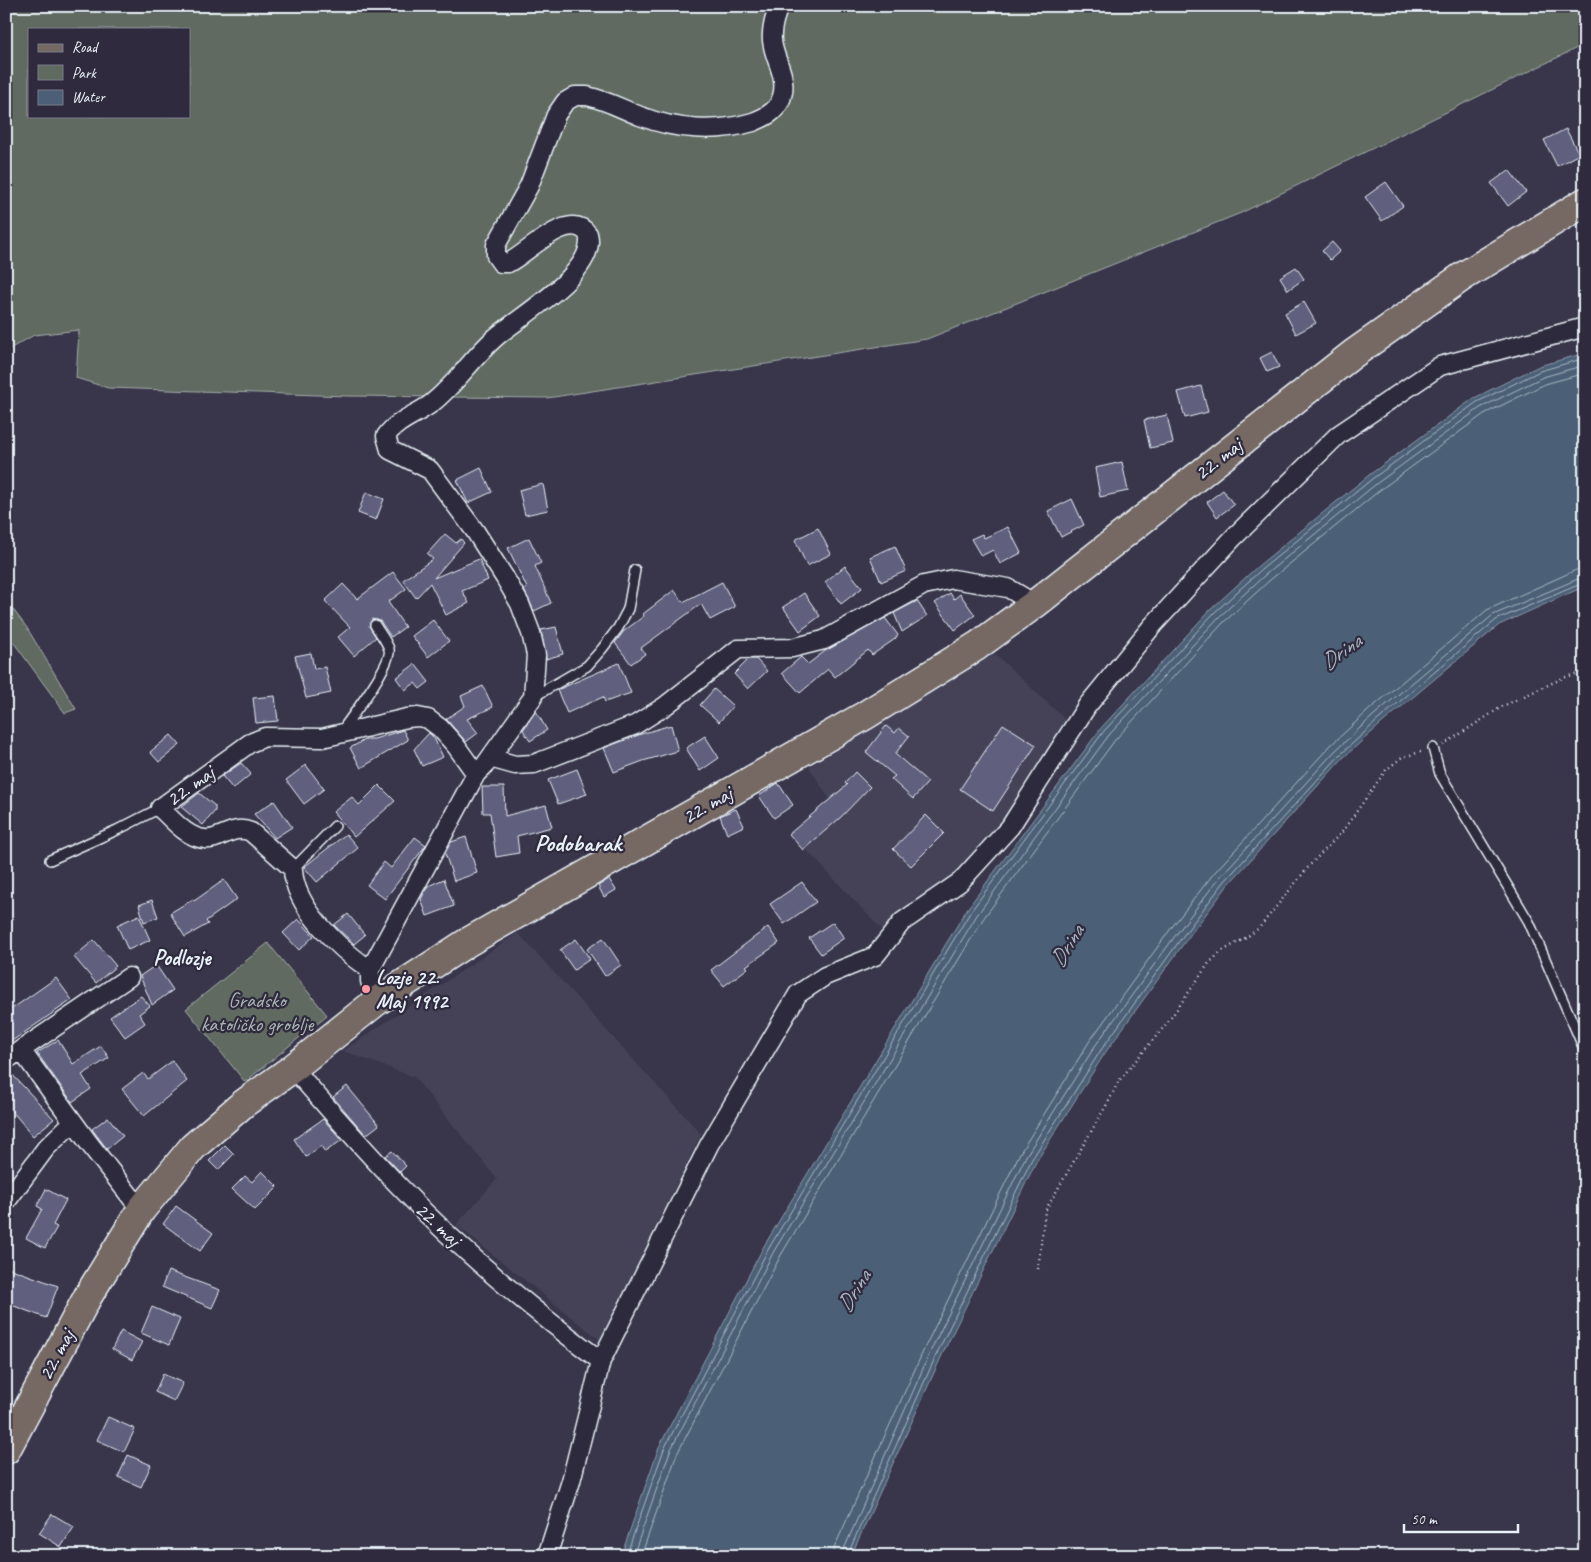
<svg xmlns="http://www.w3.org/2000/svg" width="1591" height="1562" font-family="Caveat,sans-serif">
<style>
.built{fill:#454259}
.green{fill:#606b60;stroke:#a4aeac;fill-rule:evenodd}
.water{fill:#4b6076;stroke:#8a9aaa}
.lines{fill:none;stroke-linecap:round;stroke-linejoin:round}
.shore{stroke:#a9b7c4;stroke-width:1}
.building{fill:#605f7d;stroke:#e8f1f8}
.lane-casing{stroke:#e8f1f8;stroke-width:12}
.street-casing{stroke:#e8f1f8;stroke-width:21}
.primary-casing{stroke:#e8f1f8;stroke-width:31}
.path{stroke:#e8f1f8;stroke-width:2.5;stroke-dasharray:1 4;stroke-linecap:butt}
.lane{stroke:#2f2a3d;stroke-width:9}
.street{stroke:#2f2a3d;stroke-width:18}
.primary{stroke:#766964;stroke-width:28}
.poi-dot{fill:#ff9aa2;stroke:#2f2a3d;stroke-width:2}
.labels{text-anchor:middle;dominant-baseline:central;stroke-width:4.5;stroke-linejoin:round;paint-order:stroke}
.street-label{font-size:21px;fill:#e8f1f8;stroke:#2f2a3d}
.poi-label{font-size:21px;font-weight:bold;fill:#e8f1f8;stroke:#2f2a3d;text-anchor:start}
.park-label{font-size:21px;fill:#abb5b4;stroke:#2f2a3d}
.water-label{font-size:22px;font-style:italic;fill:#a9b7c4;stroke:#2f2a3d}
.neighbourhood-label{font-size:22px;font-weight:bold;fill:#e8f1f8;stroke:#2f2a3d}
.quarter-label{font-size:24px;font-weight:bold;fill:#e8f1f8;stroke:#2f2a3d}
</style>
<rect width="100%" height="100%" fill="#39354a"/>
<filter id="ink" filterUnits="userSpaceOnUse"><feTurbulence type="fractalNoise" baseFrequency=".02" numOctaves="2"/><feDisplacementMap in="SourceGraphic" scale="10" xChannelSelector="R" yChannelSelector="G"/><feConvolveMatrix kernelMatrix="1 2 1 2 8 2 1 2 1" color-interpolation-filters="sRGB"/></filter>
<g filter="url(#ink)">
<path class="built" d="M995 654 1070 724 1012 816 965 870 884 932 800 843 837 811 809 767Z
M518 933 701 1134 600 1340 456 1225 497 1179 414 1077 343 1051Z"/>
<path class="green" d="M6 6H1585V44L1241 213 927 339 547 398 347 396 108 388 76 378 79 330 34 335 6 351ZM29 29H189V116H29Z
M6 600 27 628 76 709 65 713 6 632Z
M268 943 327 1015 245 1082 186 1009Z"/>
<path class="water" d="M1585 353V586L1499 625 1381 724 1343 758 1228 885 1187 939 1105 1053 1036 1162 943 1353 851 1556H621L659 1447 764 1246 967 909 1101 728 1210 610 1258 566 1369 475 1474 398 1539 366Z"/>
<g class="lines">
<path class="shore" d="M626 1556 664 1449 769 1248 971 911 1104 731 1214 613 1261 570 1372 479 1477 402 1540 371 1585 358
M633 1556 670 1451 774 1251 977 915 1109 735 1218 618 1265 575 1376 484 1480 408 1543 377 1585 365
M641 1556 677 1454 781 1255 983 919 1115 740 1223 623 1270 580 1380 490 1484 414 1545 384 1585 373
M833 1556 835 1546 926 1345 1020 1153 1089 1042 1172 927 1214 873 1330 746 1369 710 1487 610 1576 570 1585 568
M841 1556 932 1348 1026 1156 1095 1046 1178 932 1219 878 1335 751 1374 715 1493 615 1585 576
M847 1556 938 1351 1032 1159 1101 1050 1183 936 1224 882 1340 755 1378 720 1496 620 1585 582"/>
</g>
<path class="building" d="M1566 129 1579 154 1557 166 1544 140Z
M1509 170 1526 192 1508 206 1491 183Z
M1386 182 1403 206 1382 221 1365 197Z
M1332 242 1340 251 1330 260 1322 251Z
M1296 267 1304 279 1288 290 1280 277Z
M1304 302 1316 323 1296 334 1285 313Z
M1272 352 1279 367 1267 372 1260 358Z
M1201 386 1208 412 1185 418 1178 392Z
M1167 415 1173 443 1150 448 1144 420Z
M1122 462 1128 491 1100 497 1095 468Z
M481 468 492 492 468 503 457 480Z
M543 484 548 510 525 515 519 490Z
M1223 490 1234 505 1217 517 1207 502Z
M366 492 384 499 376 520 358 513Z
M1072 499 1084 525 1061 537 1048 511Z
M1008 527 1021 553 1000 564 993 550 981 556 971 539 982 534 984 538Z
M818 528 831 554 807 566 795 540Z
M445 534 456 543 461 539 464 543 434 578 479 559 488 580 462 591 469 603 446 615 430 583 416 598 403 580 433 559 427 554Z
M529 538 541 563 535 566 551 603 534 611 524 590 527 588 508 548Z
M895 546 906 571 881 582 870 557Z
M845 566 862 588 841 604 825 582Z
M393 572 406 589 388 602 405 627 391 637 380 621 372 619 369 626 376 637 354 656 338 637 350 627 325 601 343 584 357 599Z
M722 582 735 607 710 620 701 604 641 648 645 654 631 664 615 643 624 631 644 616 643 614 674 590 683 602Z
M804 593 820 616 800 631 783 607Z
M950 593 954 599 960 594 975 615 955 630 935 603Z
M917 601 927 616 902 632 894 613Z
M885 618 898 635 895 639 872 655 868 650 835 677 828 669 800 693 782 673 801 657 808 664 825 651Z
M433 620 449 641 428 657 412 636Z
M556 627 563 654 546 659 541 630Z
M311 653 314 669 325 667 331 693 306 698 295 656Z
M749 659H756L767 671 748 689 734 674Z
M619 663 631 693 605 702 603 697 567 713 557 690Z
M415 664 429 682 420 689 415 683 405 690 396 678Z
M483 686 493 707 467 719 478 733 466 742 446 719 465 706 461 696Z
M714 689 733 706 719 722 700 705Z
M275 696 278 721 256 723 253 698Z
M536 711 547 730 530 741 523 730Z
M1003 724 1036 745 993 811 960 789Z
M671 725 678 751 643 761 614 772 604 748 641 734Z
M886 726 895 733 899 728 909 736 895 754 928 782 913 799 891 779 895 776 866 752Z
M403 730 408 740 361 768 350 748 366 739H374Z
M429 733 434 738 443 757 422 766 414 749Z
M171 735 180 745 159 762 150 752Z
M705 736 719 758 700 771 686 748Z
M241 763 251 774 233 789 222 776Z
M306 765 324 789 304 804 286 780Z
M577 769 587 794 558 804 548 780Z
M855 772 870 787 841 817 803 850 789 834 847 785 845 783Z
M778 783 793 805 774 818 759 796Z
M379 785 395 801 354 837 333 812 352 797 359 805Z
M482 787H504L505 816 546 805 552 827 517 836 519 853 496 857 490 813H483Z
M199 793 215 806V811L203 825 181 807Z
M274 801 292 827 275 838 254 814Z
M736 809 744 826 727 834 720 816Z
M926 815 944 833 911 866 893 849Z
M346 834 358 848 317 882 304 867Z
M415 837 426 845 385 899 367 885 384 862 391 868Z
M466 837 477 873 454 881 445 853 451 842Z
M444 879 454 906 427 916 421 899 428 886Z
M609 879 616 890 604 897 598 886Z
M224 880 237 899 206 921 208 924 185 937 170 913 193 899 194 901Z
M802 882 816 902 784 924 770 904Z
M152 900 158 917 144 922 139 905Z
M348 914 365 935 354 944 334 925Z
M139 915 150 940 128 950 117 925Z
M298 919 314 936 299 950 283 933Z
M833 922 844 938 821 954 809 938Z
M768 927 779 943 746 966 748 968 724 986 711 970Z
M603 938 621 965 605 976 587 949Z
M576 939 590 959 574 970 560 950Z
M94 940 116 966 96 983 74 957Z
M156 965 173 990 152 1005 140 976Z
M56 978 72 1000 6 1045V1013Z
M141 996 150 1006 139 1014 145 1023 125 1037 110 1017Z
M58 1040 73 1064 101 1046 109 1058 82 1075 91 1089 72 1102 37 1053Z
M172 1061 187 1081 144 1116 122 1089 143 1073 148 1079Z
M8 1070 54 1119 33 1136 6 1104V1071Z
M347 1086 379 1125 366 1135 333 1097Z
M108 1117 123 1136 107 1149 92 1129Z
M323 1119 342 1140 325 1152 321 1146 306 1157 294 1139Z
M225 1145 234 1154 218 1170 209 1161Z
M392 1151 406 1166 400 1172 385 1156Z
M262 1171 278 1187 255 1210 232 1189 245 1176 252 1182Z
M46 1189 66 1200 53 1225 57 1227 45 1248 26 1238 42 1209 37 1206Z
M176 1206 213 1233 200 1251 163 1224Z
M6 1267 58 1286 46 1318 6 1303Z
M168 1271 220 1290 212 1308 162 1287Z
M152 1307 180 1319 169 1345 141 1333Z
M121 1331 142 1342 132 1360 112 1349Z
M163 1374 183 1383 174 1401 155 1392Z
M108 1417 135 1429 124 1452 97 1440Z
M128 1455 151 1465 141 1487 118 1477Z
M52 1514 74 1527 61 1547 39 1533Z"/>
<g class="lines">
<defs>
<path id="lane" d="M533 697 587 666 602 649 618 628 628 609 635 570
M340 733C350 719 393 663 389 649 386 640 379 632 375 625
M1433 748 1440 774 1529 922 1585 1051
M50 860 117 830 160 808
M293 869 335 826"/>
<path id="street" d="M490 758 515 765 534 764 635 725 665 706 738 649 792 648 824 640 924 585 953 579 1008 588 1035 604
M370 970C340 949 294 908 293 869L251 832C231 824 221 841 205 839 187 838 172 819 160 808L250 743 265 737 322 738 407 718 418 717 428 719 440 728 456 746 476 774
M377 1001 370 981V970L476 774 485 765 533 697 536 655 531 633 520 604 505 578 475 531 430 470 390 450 386 436C397 420 418 414 432 403 456 384 473 357 496 337 520 316 599 271 588 234 569 208 527 254 508 263H501L496 256V245L529 186 556 115 565 102 575 96H587C606 100 622 109 640 116 676 130 716 133 753 122 769 116 780 109 783 92 786 73 773 57 772 40 771 28 775 17 779 6
M21 1050 88 1142 141 1210
M6 1060 129 977
M293 1068C328 1108 363 1149 400 1187 461 1251 530 1308 601 1361
M6 1202 46 1148 73 1122
M547 1556 571 1481 601 1361 709 1145 798 994 825 976 875 956 902 922 960 882 1010 827 1087 706 1153 625 1234 537 1338 435 1440 366 1585 327"/>
<path id="primary" d="M6 1450 88 1296 141 1210 193 1147 243 1104 293 1068 377 1001 468 942 864 716 977 646 1035 604 1353 354 1462 277 1585 202"/>
</defs>
<use href="#lane" class="lane-casing"/>
<use href="#street" class="street-casing"/>
<use href="#primary" class="primary-casing"/>
<path class="path" d="M1443 745 1503 706 1563 678 1585 671
M1038 1269 1045 1211 1110 1099 1118 1082 1168 1022 1209 963 1222 951 1244 939 1259 928 1310 865 1342 832 1386 770 1401 758 1423 751"/>
<use href="#lane" class="lane"/>
<use href="#street" class="street"/>
<use href="#primary" class="primary"/>
</g>
</g>
<circle class="poi-dot" cx="366" cy="989" r="5"/>
<g class="labels">
<g class="street-label">
<text transform="translate(1218 459) rotate(-38)">22. maj</text>
<text transform="translate(190 786) rotate(-36)">22. maj</text>
<text transform="translate(707 805) rotate(-30)">22. maj</text>
<text transform="translate(438 1224) rotate(43)">22. maj</text>
<text transform="translate(56 1355) rotate(-62)">22. maj</text>
</g>
<g class="poi-label">
<text x="376" y="977">Lozje 22.<tspan x="376" dy="24">Maj 1992</tspan></text>
</g>
<g class="park-label">
<text x="257" y="1000">Gradsko<tspan x="257" dy="24">katoličko groblje</tspan></text>
</g>
<g class="water-label">
<text transform="translate(1341 652) rotate(-36)">Drina</text>
<text transform="translate(1067 946) rotate(-58)">Drina</text>
<text transform="translate(854 1291) rotate(-58)">Drina</text>
</g>
<g class="neighbourhood-label">
<text x="182" y="958">Podlozje</text>
</g>
<g class="quarter-label">
<text x="578" y="843">Podobarak</text>
</g>
</g>
<rect width="1591" height="1562" fill="none" stroke="#2f2a3d" stroke-width="25"/>
<rect x="12" y="12" width="1566" height="1537" fill="none" stroke="#e8f1f8" stroke-width="2" filter="url(#ink)"/>
<rect x="28" y="28" width="162" height="90" fill="#2f2a3d" stroke="#797a88"/>
<rect x="38" y="44" width="25" height="8" fill="#766964" stroke="#797a88"/>
<text x="72" y="52" font-size="15" fill="#e8f1f8">Road</text>
<rect x="38" y="65" width="25" height="15" fill="#606b60" stroke="#797a88"/>
<text x="72" y="78" font-size="15" fill="#e8f1f8">Park</text>
<rect x="38" y="90" width="25" height="15" fill="#4b6076" stroke="#797a88"/>
<text x="72" y="102" font-size="15" fill="#e8f1f8">Water</text>
<path d="M1404 1524v8h114v-8" fill="none" stroke="#e8f1f8" stroke-width="2.5"/>
<text x="1411" y="1524" font-size="15" fill="#e8f1f8" stroke="#2f2a3d" stroke-width="4" paint-order="stroke">50 m</text>
</svg>
